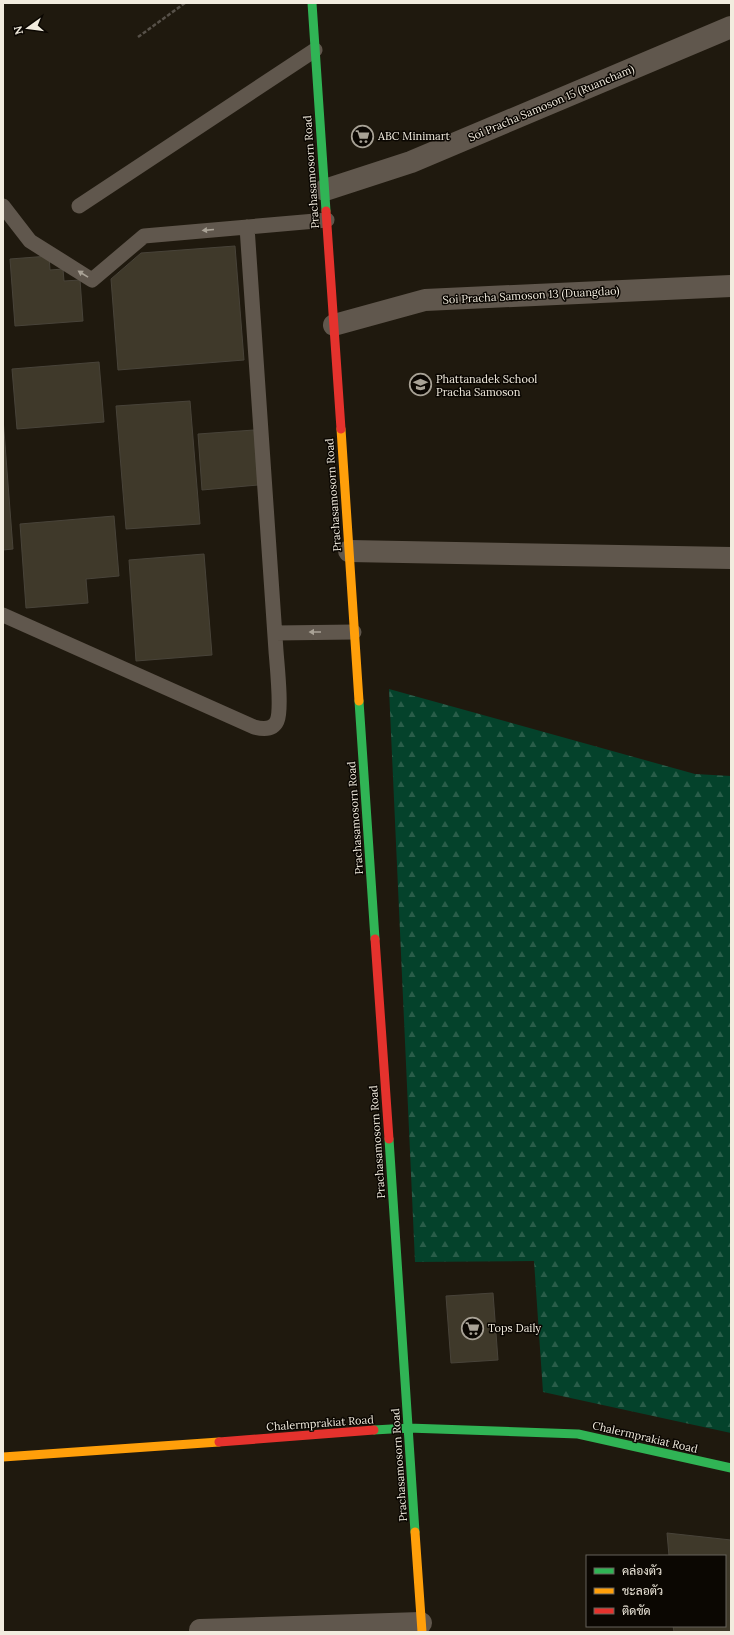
<svg xmlns="http://www.w3.org/2000/svg" width="734" height="1635" font-family="Lora,Sarabun,serif">
<style>
.forest{fill:url(#forest-firs)}
.building{fill:#3f392a;stroke:#484339}
.lines{fill:none;stroke-linecap:round;stroke-linejoin:round}
.path{stroke:#575149;stroke-width:2.5;stroke-dasharray:4 2;stroke-linecap:butt}
.lane{stroke:#60574d;stroke-width:15}
.street{stroke:#60574d;stroke-width:22}
.fast{stroke:#30b455;stroke-width:9}
.slow{stroke:#ff9f0a;stroke-width:9}
.jam{stroke:#e5322d;stroke-width:9}
.oneway{fill:#a9a296}
.labels{text-anchor:middle;dominant-baseline:central;stroke-width:3;stroke-linejoin:round;paint-order:stroke}
.street-label{font-size:11px;fill:#f2ecdf;stroke:#0b0702}
.poi-label{font-size:11px;fill:#f2ecdf;stroke:#0b0702;text-anchor:start}
</style>
<defs>
<pattern id="forest-firs" width="22" height="20" patternUnits="userSpaceOnUse"><rect width="22" height="20" fill="#04422b"/><path d="M5 1l3.5 6h-7zM16 11l3.5 6h-7z" fill="#295d49"/></pattern>
</defs>
<rect width="100%" height="100%" fill="#1f190e"/>
<path class="forest" d="M389 689 695 774 731 776V1433L543 1392 534 1261 415 1262Z"/>
<path class="building" d="M235 246 244 360 118 370 111 279 141 253Z
M49 256 50 270 63 269 64 281 80 280 83 321 15 326 10 259Z
M99 362 104 422 17 429 12 369Z
M190 401 200 524 126 529 116 406Z
M3 418 13 549 3 550Z
M254 430 258 485 202 490 198 434Z
M114 516 119 576 86 579 88 603 26 608 20 524Z
M204 554 212 655 136 661 129 560Z
M493 1293 498 1360 451 1363 446 1296Z
M667 1533 731 1540V1632H674L673 1626H725V1556H669Z"/>
<g class="lines">
<path class="path" d="M138 37 185 3"/>
<path class="lane" d="M3 206 30 241 92 280 144 236 327 220
M79 206 315 50
M3 615 254 727C262 729 273 730 277 721 282 710 277 665 276 651L247 227
M275 633 354 632"/>
<path class="street" d="M325 190 411 162 731 27
M334 325 425 300 731 286
M349 551 731 558
M200 1630 421 1623"/>
<path class="fast" d="M312 3 326 211
M359 701 375 939
M389 1139 415 1532
M374 1430 408 1428 578 1434 731 1468"/>
<path class="slow" d="M341 429 359 701
M3 1457 219 1442
M415 1532 422 1632"/>
<path class="jam" d="M326 211 341 429
M375 939 389 1139
M219 1442 374 1430"/>
</g>
<defs><path id="oneway-solid" d="M-6-.8H1V-3.2L6.5 0L1 3.2V.8H-6Z"/></defs>
<g class="oneway">
<use href="#oneway-solid" transform="translate(208 230) rotate(175)"/>
<use href="#oneway-solid" transform="translate(83 274) rotate(-148)"/>
<use href="#oneway-solid" transform="translate(315 632) rotate(180)"/>
</g>
<defs>
<symbol id="supermarket-ring" viewBox="-11 -11 22 22"><circle r="9.5" fill="#0b0702" stroke="#a8a296" stroke-width="1.5"/><path d="M-6-5.5h2.5l.6 2H6L4.5 2H-2.5L-4.4-4H-6ZM-1.5 3.2a1.3 1.3 0 1 0 .1 0ZM3 3.2a1.3 1.3 0 1 0 .1 0Z" fill="#a8a296"/></symbol>
<symbol id="school-ring" viewBox="-11 -11 22 22"><circle r="9.5" fill="#0b0702" stroke="#a8a296" stroke-width="1.5"/><path d="M0-5L7-2L0 1L-7-2ZM-4 1L0 2.5L4 1V4Q0 6-4 4Z" fill="#a8a296"/></symbol>
</defs>
<g fill-rule="evenodd">
<use href="#supermarket-ring" x="350" y="124" width="25" height="25"/>
<use href="#school-ring" x="408" y="372" width="25" height="25"/>
<use href="#supermarket-ring" x="460" y="1316" width="25" height="25"/>
</g>
<g class="labels">
<g class="street-label">
<text transform="translate(551 103) rotate(-23)">Soi Pracha Samoson 15 (Ruancham)</text>
<text transform="translate(311 172) rotate(-94)">Prachasamosorn Road</text>
<text transform="translate(531 295) rotate(-3)">Soi Pracha Samoson 13 (Duangdao)</text>
<text transform="translate(333 495) rotate(-94)">Prachasamosorn Road</text>
<text transform="translate(355 818) rotate(-94)">Prachasamosorn Road</text>
<text transform="translate(377 1142) rotate(-94)">Prachasamosorn Road</text>
<text transform="translate(320 1423) rotate(-4)">Chalermprakiat Road</text>
<text transform="translate(645 1437) rotate(13)">Chalermprakiat Road</text>
<text transform="translate(399 1465) rotate(-94)">Prachasamosorn Road</text>
</g>
<g class="poi-label">
<text x="378" y="136">ABC Minimart</text>
<text x="436" y="379">Phattanadek School<tspan x="436" dy="13">Pracha Samoson</tspan></text>
<text x="488" y="1328">Tops Daily</text>
</g>
</g>
<rect width="734" height="1635" fill="none" stroke="#f2ecdf" stroke-width="8"/>
<rect x="586" y="1555" width="140" height="72" fill="#0b0702" stroke="#67635a"/>
<rect x="594" y="1568" width="20" height="6" fill="#30b455" stroke="#67635a"/>
<text x="622" y="1575" font-size="12" fill="#f2ecdf">คล่องตัว</text>
<rect x="594" y="1588" width="20" height="6" fill="#ff9f0a" stroke="#67635a"/>
<text x="622" y="1595" font-size="12" fill="#f2ecdf">ชะลอตัว</text>
<rect x="594" y="1608" width="20" height="6" fill="#e5322d" stroke="#67635a"/>
<text x="622" y="1615" font-size="12" fill="#f2ecdf">ติดขัด</text>
<g transform="translate(28 28) rotate(256)" stroke="#0b0702" stroke-width="3" paint-order="stroke">
<path d="M0-3L7 15L0 10L-7 15Z" fill="#f2ecdf"/>
<text y="-6" font-size="11" font-weight="bold" text-anchor="middle" fill="#f2ecdf">N</text>
</g>
</svg>
